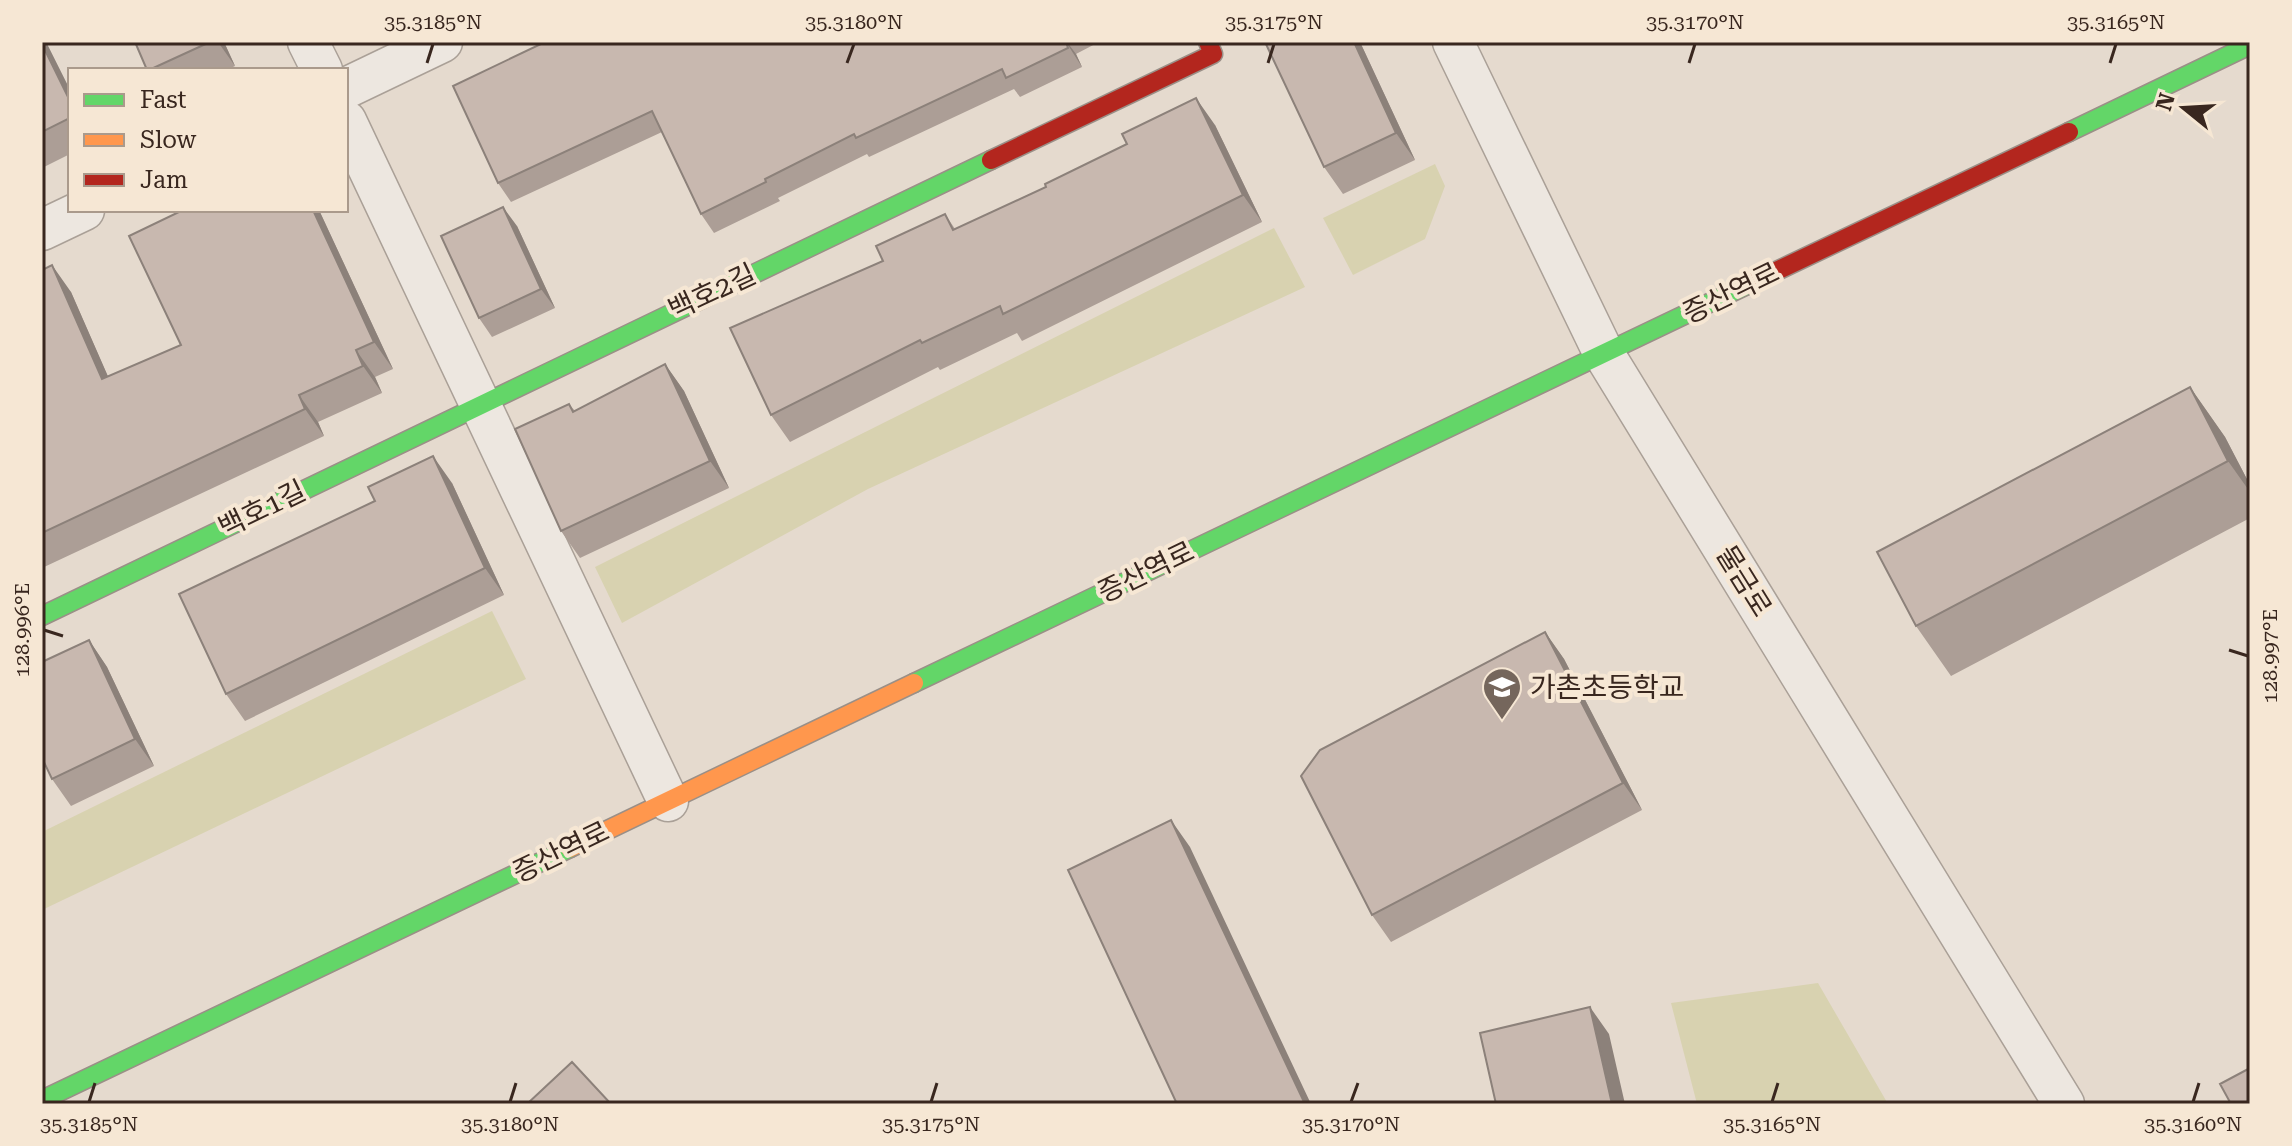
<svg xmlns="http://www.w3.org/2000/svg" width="2292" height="1146" font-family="'Roboto Serif','Noto Sans KR',serif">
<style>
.grass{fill:#d8d2b0}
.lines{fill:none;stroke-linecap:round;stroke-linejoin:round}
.street-casing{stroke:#aaa097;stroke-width:43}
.fast-casing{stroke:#9a8f87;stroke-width:21}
.slow-casing{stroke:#9a8f87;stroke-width:21}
.jam-casing{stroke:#9a8f87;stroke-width:21}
.street{stroke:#ede7e0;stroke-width:40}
.fast{stroke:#63d668;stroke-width:18}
.slow{stroke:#ff974d;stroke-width:18}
.jam{stroke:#b3261e;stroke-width:18}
.wall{fill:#ac9e96}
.shaded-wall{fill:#8c817a}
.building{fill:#c8b8af;stroke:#8c817a;stroke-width:2}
.ticks{fill:none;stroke:#39271f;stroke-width:3}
.labels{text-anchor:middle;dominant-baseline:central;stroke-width:8;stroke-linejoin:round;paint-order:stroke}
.street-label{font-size:28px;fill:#39271f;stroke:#f6e7d4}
.poi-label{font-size:28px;fill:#39271f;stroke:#f6e7d4;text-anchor:start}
.neatline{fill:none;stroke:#39271f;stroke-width:3}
.ticks-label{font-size:20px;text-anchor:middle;fill:#39271f}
</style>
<rect width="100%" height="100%" fill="#e5dace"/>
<path class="grass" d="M1435 164 1445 186 1425 239 1353 275 1323 218Z
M1274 228 1305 287 868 489 622 623 595 567Z
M492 611 526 679 42 910V832Z
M1818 983 1888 1104H1697L1671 1003Z"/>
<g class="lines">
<defs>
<path id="street" d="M308 42 322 70
M1453 42 1604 354 2064 1104
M346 88 442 42
M346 121 668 801
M42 230 84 210"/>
<path id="fast" d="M2069 132 2250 45
M42 616 991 160
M914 683 1747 285
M42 1100 570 848"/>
<path id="slow" d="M570 848 914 683"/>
<path id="jam" d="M991 160 1213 54 1208 42
M1747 285 2069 132"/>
</defs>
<use href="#street" class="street-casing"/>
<use href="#fast" class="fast-casing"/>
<use href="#slow" class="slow-casing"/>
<use href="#jam" class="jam-casing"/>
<use href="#street" class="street"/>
<use href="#fast" class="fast"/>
<use href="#slow" class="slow"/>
<use href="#jam" class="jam"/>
</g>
<path class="wall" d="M42 42H46L70 90V154L42 168Z
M135 42H224L235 66 227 70H147Z
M545 42H1099L1076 54 1082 67 1020 97 1014 89 869 157 867 154 778 198 780 201 714 233 701 214 662 132 511 202 498 183Z
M1265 42H1360L1415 160 1343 194 1324 167Z
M1215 125 1262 222 1022 341 1017 333 940 370 938 367 790 442 771 415 883 261 945 214 955 229 1046 187Z
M183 210H319L393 369 375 377 382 393 318 422 324 436 42 568V270L71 292 108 377 181 345Z
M517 226 555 308 492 337 479 318Z
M665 364 684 391 729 488 580 558 561 531 569 404 575 411Z
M2190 387 2225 437 2250 485V518L1951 676 1916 626Z
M452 483 504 595 245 721 226 694Z
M1545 632 1564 659 1642 810 1391 942 1372 915Z
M89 640 107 667 154 766 71 806 52 779Z"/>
<path class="shaded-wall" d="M42 42H46L70 90V101Z
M218 42H224L235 66Z
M1066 42H1067L1076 54 1082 67Z
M1354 42H1360L1415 160 1396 133Z
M1196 98 1215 125 1262 222 1243 195Z
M503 207 517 226 555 308 541 289Z
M313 210H319L393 369 374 342Z
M52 265 71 292 121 406 102 379Z
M356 350 375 377 382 393 363 366Z
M665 364 684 391 729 488 710 461Z
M2190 387 2225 437 2250 485V492L2228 461Z
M299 395 318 422 324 436 305 409Z
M433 456 452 483 504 595 485 568Z
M1545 632 1564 659 1642 810 1623 783Z
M89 640 107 667 154 766 135 739Z
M1171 820 1190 847 1311 1104H1305Z
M1590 1007 1609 1034 1625 1104H1612Z"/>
<path class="building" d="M135 42H210L149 70H147Z
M545 42H1066L1068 48 1006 78 1002 69 856 138 854 134 765 179 766 182 701 214 652 111 498 183 453 86Z
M1265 42H1354L1396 133 1324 167Z
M42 44 70 101V118L42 132Z
M1196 98 1243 195 1003 314 1000 306 922 343 920 340 771 415 730 328 883 261 876 246 945 214 953 230 1046 187 1045 184 1127 144 1122 134Z
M503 207 541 289 479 318 441 236Z
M183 210H313L374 342 356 350 363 366 299 395 305 409 42 533V270L52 265 102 379 181 345 129 236Z
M665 364 710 461 561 531 515 429 569 404 573 412Z
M2190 387 2228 461 1916 626 1877 552Z
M433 456 485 568 226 694 179 594 375 501 368 487Z
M1545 632 1623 783 1372 915 1301 776 1320 750Z
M89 640 135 739 52 779 42 758V662Z
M1171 820 1305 1104H1177L1068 870Z
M1590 1007 1612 1104H1496L1480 1033Z
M572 1062 611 1104H527Z
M2250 1068V1104H2231L2220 1084Z"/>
<path class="ticks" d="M427 63 433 44M847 63 854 44M1268 63 1274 44M1689 63 1695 44M2110 63 2116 44M44 630 63 636M2229 650 2248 656M89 1102 95 1083M510 1102 516 1083M931 1102 937 1083M1351 1102 1358 1083M1772 1102 1778 1083M2193 1102 2199 1083"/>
<defs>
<symbol id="school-pin" viewBox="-11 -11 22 30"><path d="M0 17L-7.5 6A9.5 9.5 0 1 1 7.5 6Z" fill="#75665c" stroke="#f6e7d4"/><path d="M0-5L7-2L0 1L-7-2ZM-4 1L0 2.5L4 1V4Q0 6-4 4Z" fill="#fff"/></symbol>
</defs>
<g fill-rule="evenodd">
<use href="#school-pin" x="1480" y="665" width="44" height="60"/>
</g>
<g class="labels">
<g class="street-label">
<text transform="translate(712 292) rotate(-25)">백호2길</text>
<text transform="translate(1731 293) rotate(-26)">증산역로</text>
<text transform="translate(262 509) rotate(-26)">백호1길</text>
<text transform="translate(1146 572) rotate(-26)">증산역로</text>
<text transform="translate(1744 581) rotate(58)">물금로</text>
<text transform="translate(561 852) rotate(-26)">증산역로</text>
</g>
<g class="poi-label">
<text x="1530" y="687">가촌초등학교</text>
</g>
</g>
<rect width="2292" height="1146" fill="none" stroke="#f6e7d4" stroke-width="88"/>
<rect x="68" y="68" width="280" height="144" fill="#f6e7d4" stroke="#aa9a8c" stroke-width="2"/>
<rect x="84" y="94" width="40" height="12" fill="#63d668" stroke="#aa9a8c" stroke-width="2"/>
<text x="140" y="108" font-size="24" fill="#39271f">Fast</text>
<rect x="84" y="134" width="40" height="12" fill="#ff974d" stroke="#aa9a8c" stroke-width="2"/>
<text x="140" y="148" font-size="24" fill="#39271f">Slow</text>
<rect x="84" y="174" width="40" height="12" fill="#b3261e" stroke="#aa9a8c" stroke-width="2"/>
<text x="140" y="188" font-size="24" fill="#39271f">Jam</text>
<g transform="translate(2184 108) rotate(288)" stroke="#f6e7d4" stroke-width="6" paint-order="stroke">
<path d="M0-6L14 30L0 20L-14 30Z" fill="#39271f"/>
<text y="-12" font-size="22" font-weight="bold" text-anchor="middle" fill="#39271f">N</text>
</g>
<rect x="44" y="44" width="2204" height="1058" class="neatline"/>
<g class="ticks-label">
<text x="433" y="29">35.3185°N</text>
<text x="854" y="29">35.3180°N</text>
<text x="1274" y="29">35.3175°N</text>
<text x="1695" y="29">35.3170°N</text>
<text x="2116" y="29">35.3165°N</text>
<text transform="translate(22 630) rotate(-90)" y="7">128.996°E</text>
<text transform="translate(2270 656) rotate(-90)" y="7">128.997°E</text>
<text x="89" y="1131">35.3185°N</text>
<text x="510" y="1131">35.3180°N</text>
<text x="931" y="1131">35.3175°N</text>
<text x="1351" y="1131">35.3170°N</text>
<text x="1772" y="1131">35.3165°N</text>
<text x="2193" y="1131">35.3160°N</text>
</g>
</svg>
